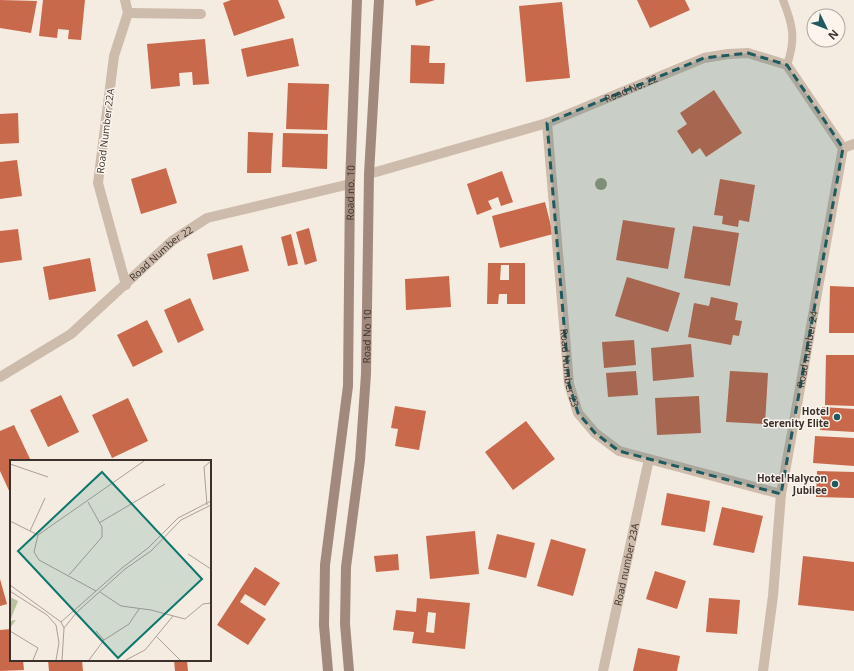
<svg xmlns="http://www.w3.org/2000/svg" width="854" height="671" font-family="'Open Sans',sans-serif">
<style>
.building{fill:#c8694b;fill-rule:evenodd}
.lines{fill:none;stroke-linecap:round;stroke-linejoin:round}
.lane{stroke:#cdbbac;stroke-width:8}
.street{stroke:#cdbbac;stroke-width:10}
.secondary{stroke:#a18a7d;stroke-width:10}
.tree{fill:#969b7f}
.marked{fill:#1f5a5e;fill-opacity:0.2;stroke:#1f5a5e;stroke-width:3;stroke-dasharray:8 5;stroke-linejoin:round}
.poi-dot{fill:#1f5a5e;stroke:#fbf5ee;stroke-width:1.5}
.labels{text-anchor:middle;dominant-baseline:central;stroke-width:3;stroke-linejoin:round;paint-order:stroke}
.street-label{font-size:10px;fill:#3b302b;stroke:#fbf5ee}
.poi-label{font-size:10px;font-weight:bold;fill:#3b302b;stroke:#fbf5ee;text-anchor:end}
.inset-road{fill:none;stroke:#aaa098;stroke-width:1}
.view{fill:#0f766e;fill-opacity:0.15;stroke:#0f766e;stroke-width:2}
.inset-edge{fill:none;stroke:#3b302b;stroke-width:2}
</style>
<rect width="100%" height="100%" fill="#f4ebe1"/>
<path class="building" d="M0 0 37 1 31 33 0 28Z
M43 0H85L81 40 68 39 69 30 58 29 57 38 39 36Z
M231 0H278L285 18 234 36 223 3Z
M415 0H435L416 6Z
M637 0H685L690 10 650 28Z
M562 2 570 78 526 82 519 6Z
M293 38 299 66 247 77 241 49Z
M205 39 209 84 193 85 192 72 179 73 180 86 151 89 147 44Z
M411 45 430 46 429 63H445L444 84 410 83Z
M288 83 329 84 327 130 286 129Z
M714 90 742 133 706 157 700 148 692 154 677 131 687 124 680 113Z
M18 113 19 143 0 144V114Z
M248 132 273 133 271 173H247Z
M283 133 328 134 327 169 282 167Z
M17 160 22 196 0 199V162Z
M166 168 177 203 141 214 131 179Z
M502 171 513 202 501 206 498 197 488 201 492 209 477 215 467 184Z
M720 179 755 185 749 222 739 220 738 227 722 224 723 216 714 215Z
M545 202 553 234 500 248 492 216Z
M623 220 675 228 668 269 616 260Z
M693 226 739 233 730 286 684 278Z
M309 228 317 261 305 265 296 232Z
M18 229 22 260 0 263V231Z
M291 234 298 264 288 266 281 237Z
M242 245 249 271 213 280 207 254Z
M90 258 96 291 49 300 43 267Z
M488 263H525V304H507V294H499L498 304H487ZM501 265H509V280H500Z
M449 276 451 307 406 310 405 279Z
M627 277 680 293 668 332 615 316Z
M830 286 854 287V333H829Z
M711 297 738 303 735 320 742 321 739 336 733 335 731 345 688 337 694 303 709 306Z
M190 298 204 330 178 343 164 310Z
M147 320 163 352 133 367 117 335Z
M634 340 636 365 604 368 602 342Z
M691 344 694 377 653 381 651 348Z
M826 355H854V406L825 405Z
M636 371 638 395 608 397 606 373Z
M730 371 768 373 765 424 726 422Z
M61 395 79 432 48 447 30 410Z
M699 396 701 433 657 435 655 398Z
M128 398 148 441 112 458 92 415Z
M395 406 426 411 419 450 395 446 398 429 391 428Z
M822 407 854 409V432L820 430Z
M526 421 555 459 513 490 485 452Z
M14 425 31 461H11V495L0 471V431Z
M815 436 854 438V466L813 463Z
M817 471 854 472V498L816 497Z
M667 493 710 501 705 532 661 525Z
M722 507 763 516 754 553 713 545Z
M475 531 479 574 430 579 426 536Z
M497 534 535 543 526 578 488 569Z
M551 539 586 549 573 596 537 586Z
M398 554 399 570 376 572 374 556Z
M803 556 854 562V611L798 605Z
M255 567 280 583 265 606 245 594 240 602 266 619 248 645 217 625Z
M655 571 686 581 677 609 646 599Z
M0 579 7 604 0 606Z
M417 598 470 603 465 649 412 643 414 632 393 630 396 610 416 612ZM428 612 436 613 434 633 426 632Z
M709 598 740 600 737 634 706 632Z
M11 629V660H23L24 670 0 671V630Z
M638 648 680 656 677 671H633Z
M48 660H82L83 671H49Z
M174 660H187L188 671H175Z"/>
<g class="lines">
<path class="lane" d="M783 0C793 25 796 39 787 65"/>
<g class="street">
<path d="M125 0 128 13 114 56 98 183 126 285"/>
<path d="M128 13 201 14"/>
<path id="s1" d="M547 123 569 384 578 413 595 433 619 451 781 494"/>
<path id="s2" d="M369 174 547 123 704 58 728 54 748 53 787 65 843 148 854 144"/>
<path id="s3" d="M0 377 71 334 172 241 207 218 350 184"/>
<path id="s4" d="M603 671 649 459"/>
<path id="s5" d="M763 671 773 596 781 494 843 148"/>
</g>
<g class="secondary">
<path id="s6" d="M328 671 324 625 325 565 348 386 350 184 357 0"/>
<path id="s7" d="M349 671 345 624 346 567 360 460 366 374 369 174 379 0"/>
</g>
</g>
<circle class="tree" cx="601" cy="184" r="6"/>
<path class="marked" d="M748 53 787 65 843 148 781 494 619 451 595 433 578 413 569 384 547 123 704 58Z"/>
<g class="poi-dot">
<circle cx="837" cy="417" r="4"/>
<circle cx="835" cy="484" r="4"/>
</g>
<g class="labels">
<g class="street-label">
<text stroke="none"><textPath href="#s2" startOffset="276">Road No. 22</textPath></text>
<text transform="translate(105 131) rotate(-83)">Road Number 22A</text>
<text stroke="none"><textPath href="#s6" startOffset="480">Road no. 10</textPath></text>
<text stroke="none"><textPath href="#s3" startOffset="204">Road Number 22</textPath></text>
<text stroke="none"><textPath href="#s7" startOffset="336">Road No 10</textPath></text>
<text stroke="none"><textPath href="#s5" startOffset="325">Road number 24</textPath></text>
<text stroke="none"><textPath href="#s1" startOffset="246">Road Number 23</textPath></text>
<text stroke="none"><textPath href="#s4" startOffset="109">Road number 23A</textPath></text>
</g>
<g class="poi-label">
<text x="829" y="411">Hotel<tspan x="829" dy="12">Serenity Elite</tspan></text>
<text x="827" y="478">Hotel Halycon<tspan x="827" dy="12">Jubilee</tspan></text>
</g>
</g>
<g transform="translate(10 460)">
<rect width="201" height="201" fill="#f4ebe1"/>
<path d="M0 137 8 141 0 161 6 160 0 168Z" fill="#b8c4a0"/>
<path class="inset-road" d="M0 4 38 17M197 45 194 7 201 1M0 61 28 75 24 92 29 100 86 131M89 63 155 24M20 71 35 38M28 75 134 1M178 94 201 109M59 115 92 77V67L78 42M0 125 51 162 54 168 52 200M0 131 37 155 46 165 49 183 46 200M90 132 111 146 141 150 175 159 193 144 201 143M51 162 112 108 138 88 168 58 201 41M54 168 67 152 115 109 141 91 171 60 201 45M0 171 28 188 23 200M86 171 94 180M146 176 170 200M79 200 94 180 119 164 129 149M116 200 135 190 163 156"/>
<path class="view" d="M92 12 192 119 108 198 8 91Z"/>
<rect width="201" height="201" class="inset-edge"/>
</g>
<g transform="translate(826 28) rotate(133)"><circle r="19" fill="#fbf5ee" stroke="#aea6a0"/>
<path d="M0-3L7 15L0 10L-7 15Z" fill="#1f5a5e"/>
<text y="-6" font-size="11" font-weight="bold" text-anchor="middle" fill="#3b302b">N</text>
</g>
</svg>
